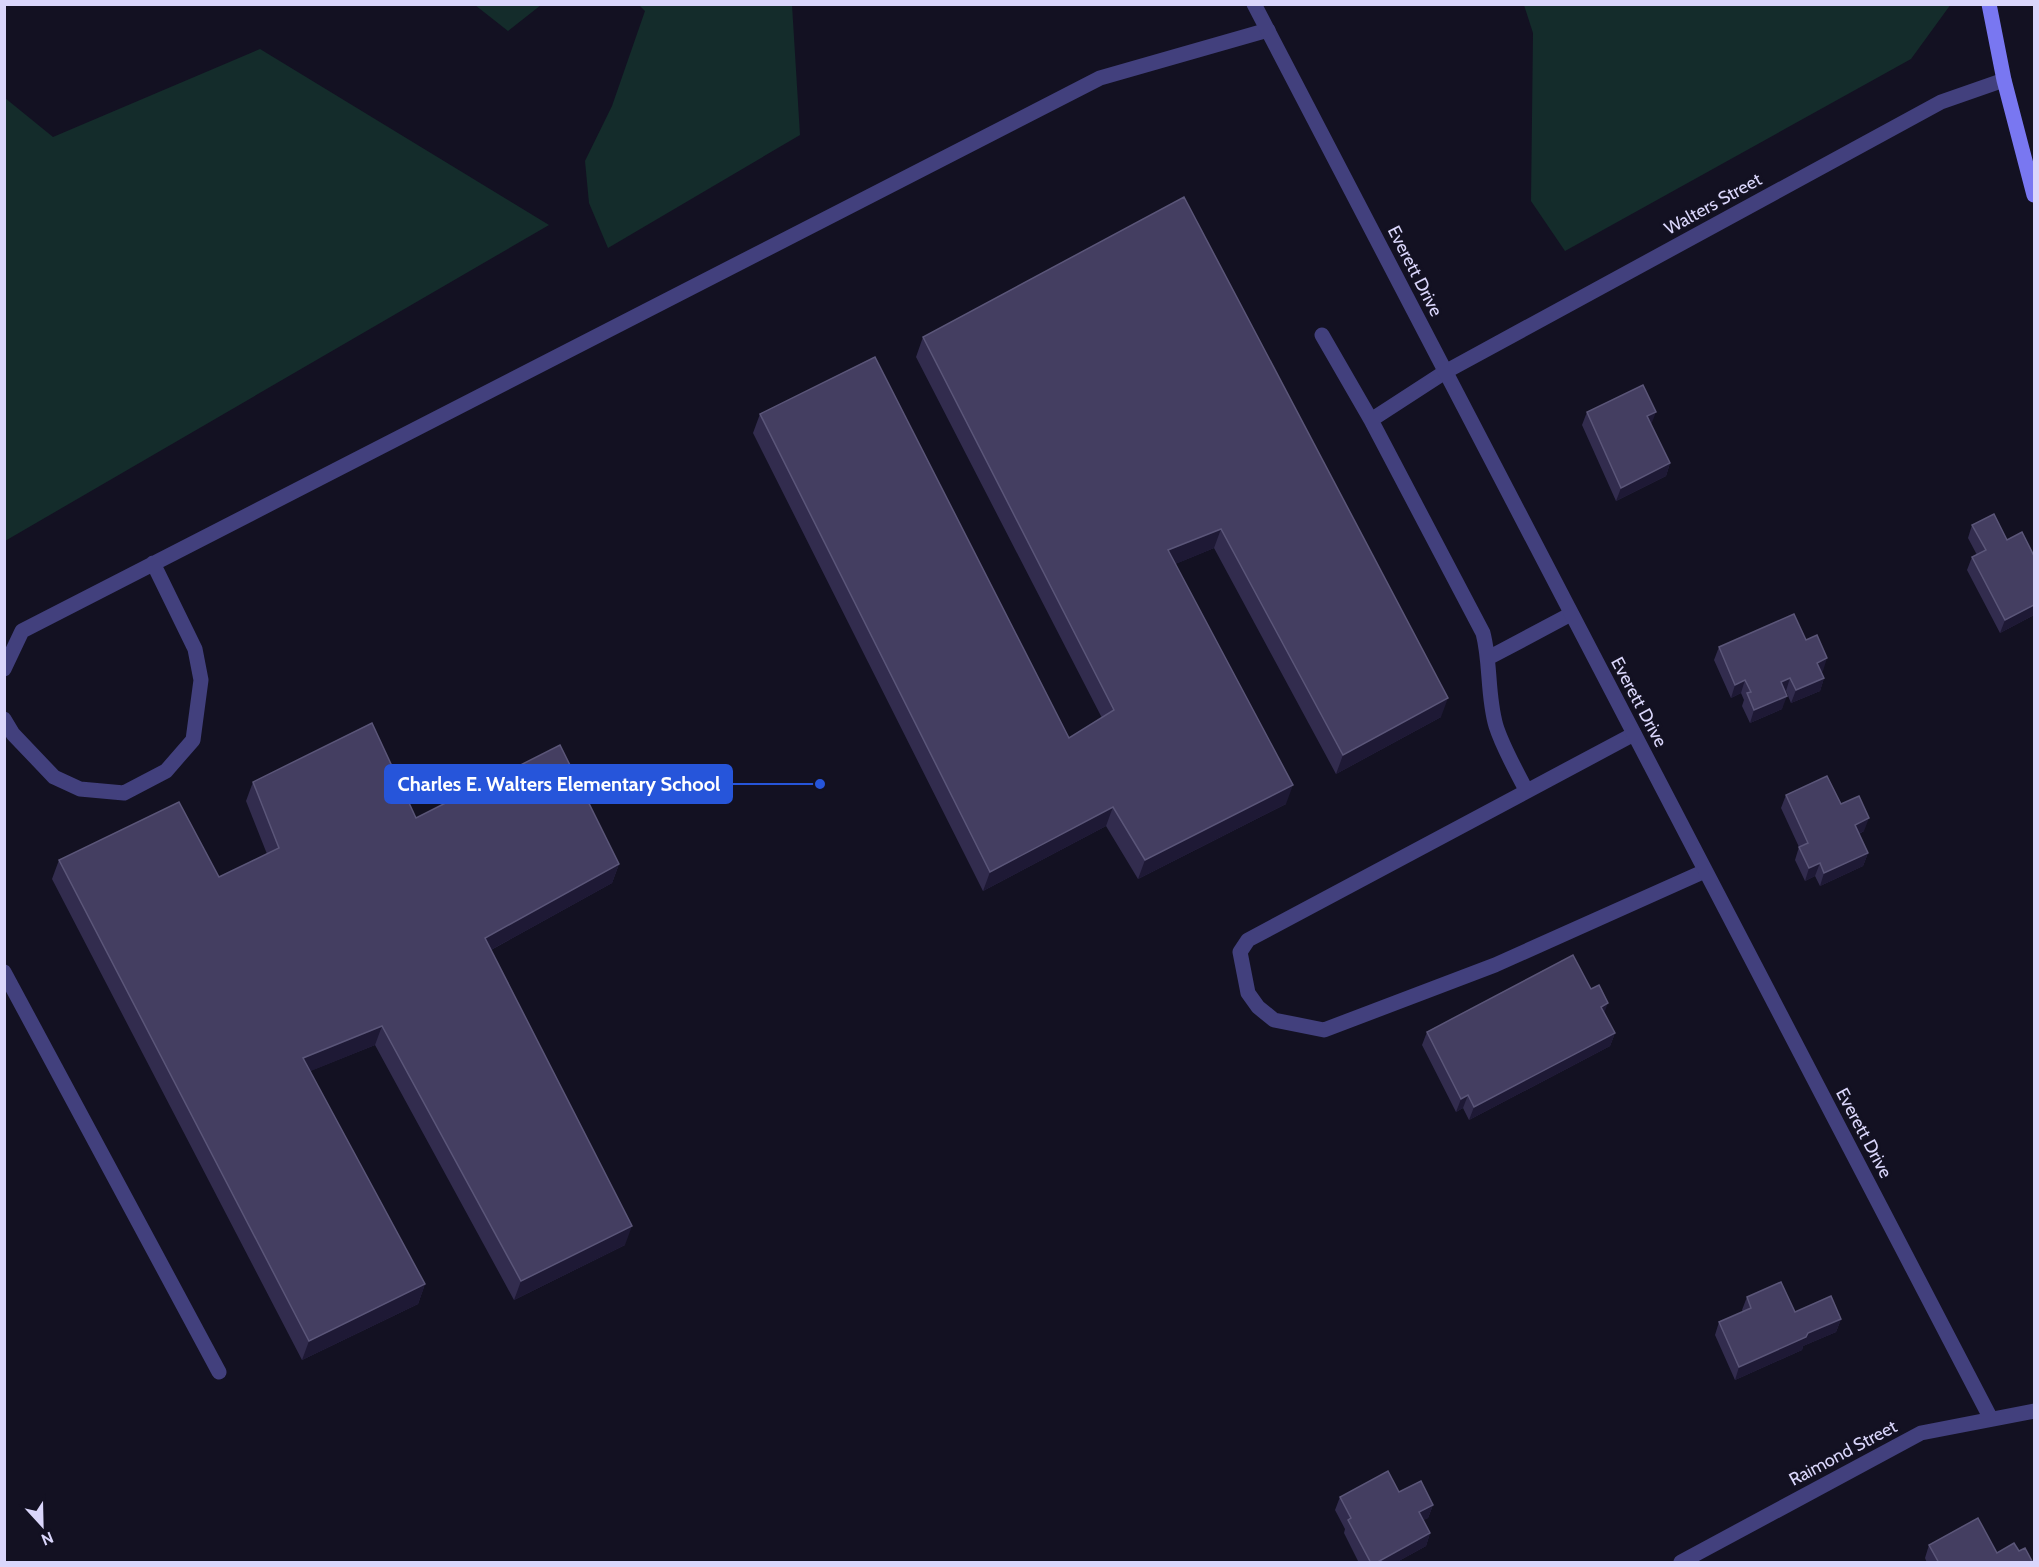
<svg xmlns="http://www.w3.org/2000/svg" width="2039" height="1567" font-family="Cabin,sans-serif">
<style>
.green{fill:#142c2b}
.lines{fill:none;stroke-linecap:round;stroke-linejoin:round}
.service{stroke:#42407d;stroke-width:15}
.minor{stroke:#42407d;stroke-width:15}
.secondary{stroke:#7977f1;stroke-width:15}
.wall{fill:#322c4e}
.shaded-wall{fill:#1e1935}
.building{fill:#443e61;stroke:#5b5679;stroke-width:1.5}
.labels{text-anchor:middle;dominant-baseline:central;stroke-width:6;stroke-linejoin:round;paint-order:stroke}
.street-label{font-size:18px;fill:#dad6fb;stroke:#131122}
.leader{fill:none;stroke:#2655da;stroke-width:2}
.callout-dot{fill:#2655da;stroke:#131122;stroke-width:2}
.callout{fill:#2655da;stroke:#2655da;stroke-width:2}
.callout-label{font-size:20px;text-anchor:middle;font-weight:bold;fill:#fff}
</style>
<rect width="100%" height="100%" fill="#131122"/>
<path class="green" d="M1951 4 1911 59 1565 251 1531 201 1533 33 1524 5Z
M475 5H541L508 31Z
M639 5H792L800 135 608 248 589 203 585 161 612 106 645 11Z
M260 49 549 225 5 541V98L53 137Z"/>
<g class="lines">
<path class="service" d="M1322 335 1371 420 1483 633C1491 664 1487 695 1496 726 1503 748 1516 770 1526 790
M1371 420 1445 372
M1490 657 1571 614
M4 669 22 631 1100 78 1268 30
M4 719 13 734 54 777 80 789 124 793 166 771 193 740 201 680 195 649 153 563
M1634 734 1248 940 1240 952 1248 993 1258 1007 1274 1020 1324 1030 1495 965 1705 871
M4 972 219 1372"/>
<path class="minor" d="M1254 4 1990 1417
M1445 372 1941 102 2004 80
M1681 1562 1921 1433 2034 1411"/>
<path class="secondary" d="M1989 4 2004 80 2034 195"/>
</g>
<path class="wall" d="M1184 197 1441 717 1336 774 1214 548 1175 564 1286 804 1138 879 1106 826 983 891 753 433 760 414 1069 738 1102 718 916 357 923 337Z
M1587 412 1651 425 1670 463 1666 476 1616 501 1582 425Z
M1972 525 2034 615 2000 633 1967 570 1972 557 1977 555 1968 538Z
M1806 640 1823 671 1821 672 1824 678 1820 691 1791 703 1786 691H1785L1782 709 1750 723 1742 706 1744 700 1741 693 1731 698 1714 660 1719 647Z
M253 782 619 864 612 883 491 950 625 1245 514 1300 375 1045 310 1071 425 1284 418 1304 302 1360 52 879 59 860 219 877 267 854 246 801Z
M1786 795 1864 831 1859 834 1868 853 1863 866 1820 886 1815 876 1805 881 1795 860 1799 847 1781 808Z
M1591 989 1615 1033 1610 1046 1469 1120 1463 1108 1456 1112 1422 1045 1427 1032Z
M1747 1297 1795 1312 1841 1319 1836 1332 1803 1346 1802 1350 1735 1380 1715 1335 1719 1322 1743 1312 1742 1310Z
M1399 1492 1433 1505 1428 1518 1423 1520 1430 1533 1426 1546 1395 1563H1359L1344 1533 1345 1529 1335 1510 1340 1497Z
M1929 1545 1997 1553 2019 1551 2033 1563H1927L1925 1558Z"/>
<path class="shaded-wall" d="M1656 412 1651 425 1647 416Z
M1670 463 1666 476 1616 501 1621 488Z
M1221 529 1214 548 1161 570 1168 550Z
M2034 605V615L2000 633 2005 620Z
M1827 658 1823 671 1813 676 1817 663Z
M1790 678 1786 691 1776 695 1781 682Z
M1824 678 1820 691 1791 703 1796 690Z
M1745 680 1741 693 1731 698 1735 685Z
M1787 696 1782 709 1750 723 1754 710Z
M1448 698 1441 717 1336 774 1343 755Z
M1293 785 1286 804 1138 879 1145 860Z
M1113 807 1106 826 983 891 990 872Z
M1869 818 1864 831 1850 838 1855 825Z
M1868 853 1863 866 1820 886 1824 873Z
M1820 863 1815 876 1805 881 1809 868Z
M619 864 612 883 478 957 485 938Z
M1608 1003 1603 1016 1601 1007Z
M382 1026 375 1045 296 1077 303 1058Z
M1615 1033 1610 1046 1469 1120 1474 1107Z
M1468 1095 1463 1108 1456 1112 1461 1099Z
M632 1226 625 1245 514 1300 521 1281Z
M425 1284 418 1304 302 1360 309 1341Z
M1841 1319 1836 1332 1803 1346 1802 1350 1735 1380 1739 1367 1808 1333Z
M1433 1505 1428 1518 1414 1525 1419 1512Z
M1430 1533 1426 1546 1395 1563H1376Z"/>
<path class="building" d="M1184 197 1448 698 1343 755 1221 529 1168 550 1293 785 1145 860 1113 807 990 872 760 414 875 357 1069 738 1114 710 923 337Z
M1643 385 1656 412 1647 416 1670 463 1621 488 1587 412Z
M1994 514 2007 540 2022 532 2034 556V605L2005 620 1972 557 1986 550 1972 525Z
M1794 614 1806 640 1817 635 1827 658 1817 663 1824 678 1796 690 1790 678 1781 682 1787 696 1754 710 1747 693 1751 692 1745 680 1735 685 1719 647Z
M372 723 416 818 560 745 619 864 485 938 632 1226 521 1281 382 1026 303 1058 425 1284 309 1341 59 860 179 802 219 877 279 848 253 782Z
M1827 776 1841 804 1859 796 1869 818 1855 825 1868 853 1824 873 1820 863 1809 868 1799 847 1808 843 1786 795Z
M1573 955 1591 989 1599 985 1608 1003 1601 1007 1615 1033 1474 1107 1468 1095 1461 1099 1427 1032Z
M1781 1282 1795 1312 1831 1296 1841 1319 1808 1333 1806 1337 1739 1367 1719 1322 1751 1308 1747 1297Z
M1388 1471 1399 1492 1421 1481 1433 1505 1419 1512 1430 1533 1376 1563H1371L1348 1520 1351 1518 1340 1497Z
M1978 1518 1997 1553 2014 1543 2019 1551 2025 1548 2033 1563H1939L1929 1545Z"/>
<g class="labels">
<g class="street-label">
<text transform="translate(1713 204) rotate(-29)">Walters Street</text>
<text transform="translate(1415 271) rotate(63)">Everett Drive</text>
<text transform="translate(1639 702) rotate(62)">Everett Drive</text>
<text transform="translate(1864 1133) rotate(62)">Everett Drive</text>
<text transform="translate(1843 1453) rotate(-28)">Raimond Street</text>
</g>
</g>
<path class="leader" d="M820 784L732 784"/>
<circle class="callout-dot" cx="820" cy="784" r="6"/>
<rect class="callout" x="385" y="765" width="347" height="38" rx="6"/>
<g class="callout-label">
<text x="559" y="791">Charles E. Walters Elementary School</text>
</g>
<rect width="2039" height="1567" fill="none" stroke="#dad6fb" stroke-width="12"/>
<g transform="translate(42 1525) rotate(158)" stroke="#131122" stroke-width="4.5" paint-order="stroke">
<path d="M0-4.5L10 22L0 15L-10 22Z" fill="#dad6fb"/>
<text y="-9" font-size="16" font-weight="bold" text-anchor="middle" fill="#dad6fb">N</text>
</g>
</svg>
